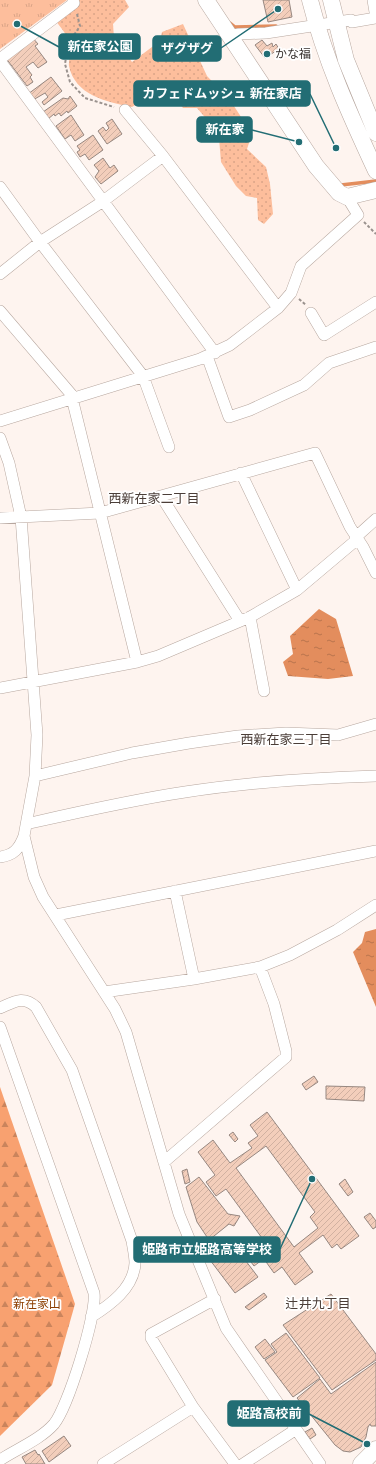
<svg xmlns="http://www.w3.org/2000/svg" width="376" height="1464" font-family="'Varela Round','Noto Sans JP',sans-serif">
<style>
.grass{fill:url(#grass-dots)}
.forest{fill:url(#forest-firs)}
.park{fill:url(#park-tufts)}
.water{fill:url(#water-ripples)}
.lines{fill:none;stroke-linecap:round;stroke-linejoin:round}
.stream{stroke:#e38d5d;stroke-width:3.5}
.building{fill:url(#building-hatch);stroke:#968780;fill-rule:evenodd}
.street-casing{stroke:#b7a79f;stroke-width:12}
.secondary-casing{stroke:#b7a79f;stroke-width:17}
.path{stroke:#9a928e;stroke-width:2;stroke-dasharray:3 2;stroke-linecap:butt}
.street{stroke:#fff;stroke-width:11}
.secondary{stroke:#fff;stroke-width:16}
.poi-dot{fill:#226d74;stroke:#fff;stroke-width:1.5}
.labels{text-anchor:middle;dominant-baseline:central;stroke-width:3.5;stroke-linejoin:round;paint-order:stroke}
.poi-label{font-size:12px;fill:#38322f;stroke:#fff;text-anchor:start}
.park-label{font-size:12px;fill:#8c3e01;stroke:#fff}
.neighbourhood-label{font-size:13px;fill:#4b3e38;stroke:#fff}
.leader{fill:none;stroke:#226d74;stroke-width:1.5}
.callout-dot{fill:#226d74;stroke:#fff;stroke-width:1.5}
.callout{fill:#226d74;stroke:#226d74;stroke-width:1.5}
.callout-label{font-size:13px;text-anchor:middle;font-weight:bold;fill:#fff}
</style>
<defs>
<pattern id="grass-dots" width="8" height="8" patternUnits="userSpaceOnUse"><rect width="8" height="8" fill="#fdbe9c"/><path d="M2 2h.1M6 6h.1" fill="none" stroke="#daa487" stroke-width="1.8" stroke-linecap="round"/></pattern>
<pattern id="forest-firs" width="22" height="20" patternUnits="userSpaceOnUse"><rect width="22" height="20" fill="#f8a170"/><path d="M5 1l3.5 6h-7zM16 11l3.5 6h-7z" fill="#ca845c"/></pattern>
<pattern id="park-tufts" width="24" height="20" patternUnits="userSpaceOnUse"><rect width="24" height="20" fill="#fdbe9c"/><path d="M3 7l-1-3M5 7V3M7 7l1-3M15 17l-1-3M17 17v-4M19 17l1-3" fill="none" stroke="#daa487"/></pattern>
<pattern id="water-ripples" width="26" height="14" patternUnits="userSpaceOnUse"><rect width="26" height="14" fill="#e38d5d"/><path d="M2 4q2-2 4 0t4 0M15 11q2-2 4 0t4 0" fill="none" stroke="#b9744d"/></pattern>
<pattern id="building-hatch" width="6" height="6" patternUnits="userSpaceOnUse"><rect width="6" height="6" fill="#f3cebb"/><path d="M-1 1l2-2M0 6l6-6M5 7l2-2" fill="none" stroke="#d1b1a1"/></pattern>
</defs>
<rect width="100%" height="100%" fill="#fef4ef"/>
<path class="grass" d="M68 0H125L129 7 113 24 114 38 132 62 160 41 162 32 183 24 207 76 230 100 245 123 242 130 250 140 247 149 266 167 270 184 273 214 264 224 258 220 257 198 246 196 236 186 221 162 219 138 209 122 197 108H183C164 83 154 94 132 107 106 102 75 95 69 66 68 59 73 51 71 45 68 36 61 28 56 21L69 3Z"/>
<path class="forest" d="M0 1087 75 1304 52 1385 0 1436Z"/>
<path class="park" d="M0 0H67L0 49Z"/>
<path class="water" d="M319 609 336 619 353 676 328 679 288 676 283 662 293 654 290 636Z
M376 929V1007L353 952 362 943 365 932Z"/>
<g class="lines">
<path class="stream" d="M230 23 235 27 276 26
M341 185 376 181"/>
</g>
<path class="building" d="M263 0H289L292 17 268 22Z
M32 37 38 44 35 46 47 62 38 68 33 62 26 67 32 75 30 77 33 82 27 86 5 57Z
M262 40 267 46 272 43 273 47 276 44 279 49 265 58 255 45Z
M51 77 62 91 44 105 42 102 48 97 45 93 33 100 28 94Z
M70 96 77 106 68 113 67 111 61 116 59 113 55 116 54 114 48 119 43 112 63 98 68 99Z
M71 115 84 135 75 141 71 135 65 139 56 126Z
M112 119 122 134 107 144 98 131 103 127 106 131 109 128 106 123Z
M93 135 103 150 89 160 85 154 80 157 77 152 80 150 77 146Z
M103 158 110 168 114 165 118 171 101 184 95 177 99 171 94 165Z
M314 1076 318 1082 306 1090 302 1084Z
M326 1086 365 1087 364 1101 326 1099Z
M267 1112 359 1236 341 1249 337 1244 332 1248 323 1235 299 1253 313 1272 295 1285 282 1267 274 1273 264 1259 273 1253 226 1189 216 1196 206 1182 215 1175 198 1152 213 1140 230 1163 252 1148 248 1143 258 1136 250 1125ZM266 1146 315 1212 310 1217 318 1228 294 1247 236 1168Z
M233 1132 238 1139 235 1142 229 1135Z
M187 1169 190 1182 185 1184 182 1171Z
M199 1177 228 1214 240 1216 234 1226 229 1224 209 1240 197 1222 186 1187Z
M345 1179 353 1192 348 1196 339 1184Z
M370 1213 376 1221V1227L373 1229 364 1217Z
M233 1244 258 1277 235 1293 210 1260Z
M259 1256 262 1260 254 1266 251 1262Z
M264 1293 267 1297 249 1310 245 1307Z
M331 1294 376 1354V1360L332 1390 283 1325Z
M286 1333 320 1378 293 1397 265 1360 277 1352 271 1344Z
M265 1339 275 1352 264 1359 255 1347Z
M376 1362V1426H371L370 1424 368 1427 366 1437 361 1447 350 1452 343 1451 335 1445 310 1414 305 1418H301V1413L306 1409 297 1398 320 1379 331 1394Z
M312 1428 316 1435 310 1439 305 1432Z
M64 1436 71 1446 49 1462 42 1451Z
M35 1450 38 1455 39 1454 45 1464H26L22 1457Z"/>
<g class="lines">
<defs>
<path id="street" d="M373 0 375 12
M229 36 239 34 266 33 351 20 352 22 376 18
M0 59 74 3 73 0
M0 61 215 353
M125 110 163 156
M0 187 40 242 143 376 169 447
M0 274 40 242 102 202 163 156 278 308
M0 311 71 394 137 662
M311 313 324 335 376 302
M207 356 229 417 250 410 304 385 329 363 376 347
M0 421 200 359 230 345 278 308 291 293 301 266 358 215 347 197
M0 438 9 463 21 517 37 735 35 776 24 836C19 849 14 855 0 857
M241 473 297 590
M161 496 240 621
M0 518 100 513 315 453 350 527 363 547 376 573
M250 617 264 691
M0 688 137 662 158 656 250 617 297 590 354 542 356 537 376 519
M35 776 132 753 189 743 238 736 286 733 338 735 376 724
M26 824C79 812 131 800 185 792 248 782 312 778 376 776
M24 836 34 877 43 897 115 1009 126 1032 179 1214 226 1328 320 1464
M175 891 194 979
M56 915 376 851
M104 992 194 979 260 967 290 955 337 930 376 905
M0 1008C14 1002 23 995 36 1007L72 1070 132 1241C133 1248 135 1256 135 1263 134 1288 110 1305 91 1317
M0 1027 94 1293C97 1314 68 1407 54 1424 41 1439 17 1449 0 1460
M164 1162 286 1057V1051L274 1004 260 967
M215 1299 151 1334V1338L193 1407 235 1464
M103 1464 193 1407
M243 1464 295 1430"/>
<path id="secondary" d="M206 0 316 166 339 193 347 197 376 190
M310 0C325 60 350 115 376 171
M331 0 346 60 376 133
M361 1464 376 1449"/>
</defs>
<use href="#street" class="street-casing"/>
<use href="#secondary" class="secondary-casing"/>
<path class="path" d="M77 14 80 26 68 44 65 64 70 82 85 98 114 107
M364 222 376 234
M299 299 306 305"/>
<use href="#street" class="street"/>
<use href="#secondary" class="secondary"/>
</g>
<circle class="poi-dot" cx="267" cy="54" r="4"/>
<g class="labels">
<g class="poi-label">
<text x="275" y="54">かな福</text>
</g>
<g class="park-label">
<text x="37" y="1304">新在家山</text>
</g>
<g class="neighbourhood-label">
<text x="154" y="499">西新在家二丁目</text>
<text x="286" y="740">西新在家三丁目</text>
<text x="318" y="1304">辻井九丁目</text>
</g>
</g>
<path class="leader" d="M17 24L59 47M278 9L221 48M336 148L310 94M299 142L252 130M312 1179L280 1249M367 1444L309 1414"/>
<g class="callout-dot">
<circle cx="17" cy="24" r="4"/>
<circle cx="278" cy="9" r="4"/>
<circle cx="336" cy="148" r="4"/>
<circle cx="299" cy="142" r="4"/>
<circle cx="312" cy="1179" r="4"/>
<circle cx="367" cy="1444" r="4"/>
</g>
<g class="callout">
<rect x="59" y="34" width="81" height="25" rx="4"/>
<rect x="153" y="36" width="68" height="25" rx="4"/>
<rect x="134" y="81" width="176" height="25" rx="4"/>
<rect x="197" y="117" width="55" height="25" rx="4"/>
<rect x="134" y="1237" width="146" height="25" rx="4"/>
<rect x="228" y="1401" width="81" height="25" rx="4"/>
</g>
<g class="callout-label">
<text x="100" y="51">新在家公園</text>
<text x="187" y="53">ザグザグ</text>
<text x="222" y="98">カフェドムッシュ 新在家店</text>
<text x="225" y="134">新在家</text>
<text x="207" y="1254">姫路市立姫路高等学校</text>
<text x="269" y="1418">姫路高校前</text>
</g>
</svg>
